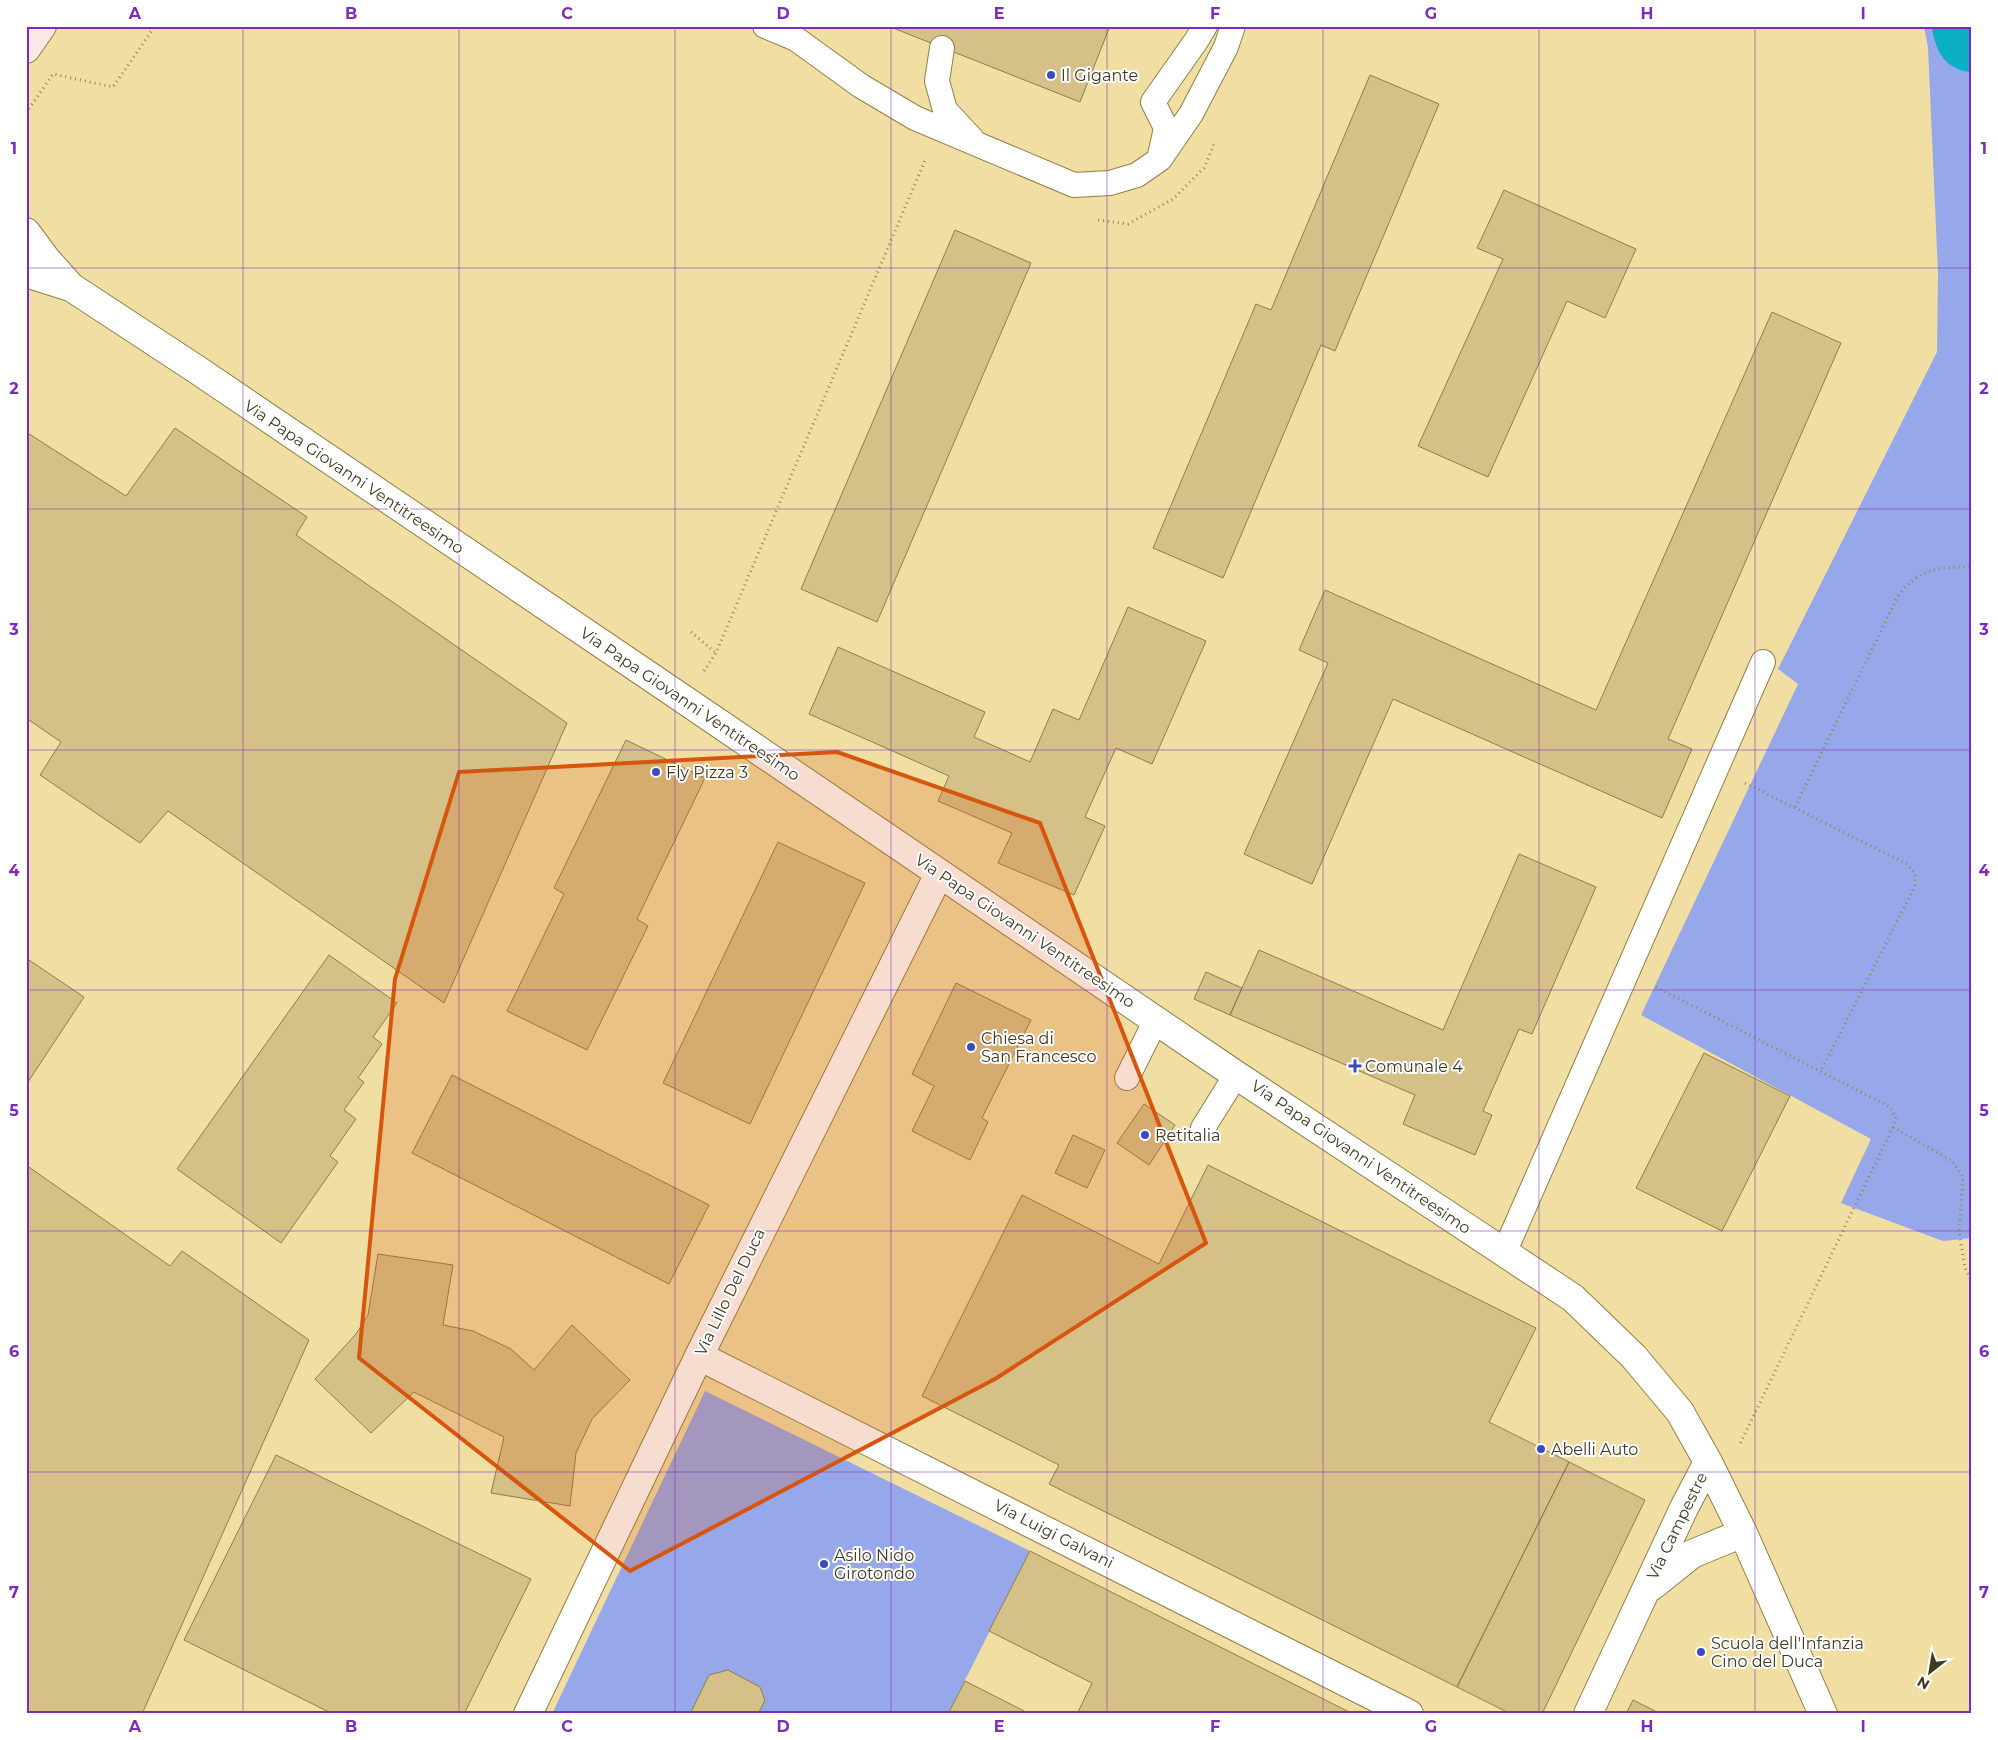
<svg xmlns="http://www.w3.org/2000/svg" width="1998" height="1740" font-family="Montserrat,sans-serif">
<style>
.green{fill:#96a8e9}
.lines{fill:none;stroke-linecap:round;stroke-linejoin:round}
.river{stroke:#0bafc6;stroke-width:74}
.building{fill:#d5c188;stroke:#8f7d45}
.lane-casing{stroke:#917f47;stroke-width:26}
.street-casing{stroke:#917f47;stroke-width:30}
.secondary-casing{stroke:#917f47;stroke-width:30}
.path{stroke:#92855c;stroke-width:3;stroke-dasharray:1 4;stroke-linecap:butt}
.lane{stroke:#fff;stroke-width:24}
.street{stroke:#fff;stroke-width:28}
.secondary{stroke:#fae8e5;stroke-width:28}
.marked{fill:#d7560e;fill-opacity:0.2;stroke:#d7560e;stroke-width:4;stroke-linejoin:round}
.grid{fill:none;stroke:#7b2cbf;stroke-width:1;stroke-opacity:0.55}
.poi-dot{fill:#3b4bbe;stroke:#fff;stroke-width:2}
.labels{text-anchor:middle;dominant-baseline:central;stroke-width:4;stroke-linejoin:round;paint-order:stroke}
.poi-label{font-size:16px;fill:#403820;stroke:#fff;text-anchor:start}
.street-label{font-size:16px;fill:#403820;stroke:#fff}
.neatline{fill:none;stroke:#7b2cbf;stroke-width:2}
.grid-label{font-size:16px;text-anchor:middle;font-weight:bold;fill:#7b2cbf}
</style>
<rect width="100%" height="100%" fill="#f1dea3"/>
<path class="green" d="M1924 26H1972V1238L1943 1241 1841 1203 1871 1139 1641 1015 1798 684 1778 669 1937 352 1938 272 1928 48Z
M705 1391 1030 1551 948 1714H552Z"/>
<g class="lines">
<path class="river" d="M1969 26 1972 35"/>
</g>
<path class="building" d="M888 26H1110L1080 102Z
M1370 75 1439 104 1335 351 1321 345 1223 578 1153 548 1256 304 1271 310Z
M1504 190 1636 249 1605 318 1567 301 1488 477 1418 446 1503 259 1477 248Z
M955 230 1031 263 877 622 801 589Z
M1772 312 1841 343 1668 739 1692 749 1662 818 1393 699 1312 884 1244 854 1328 663 1299 650 1325 590 1596 710Z
M175 428 307 517 296 535 567 723 444 1003 168 811 140 843 40 775 61 742 26 718V432L126 496Z
M1128 607 1206 641 1152 764 1116 748 1085 817 1105 826 1074 895 998 863 1012 833 938 801 949 776 809 714 838 647 985 712 974 737 1030 762 1053 709 1079 720Z
M626 740 705 778 637 919 648 926 587 1050 507 1011 564 894 554 888Z
M778 842 865 883 750 1124 663 1083Z
M1519 854 1596 887 1532 1034 1519 1029 1483 1111 1492 1115 1475 1155 1403 1124 1415 1095 1230 1015 1259 950 1443 1030Z
M329 955 397 1003 373 1037 382 1044 358 1078 364 1082 344 1110 356 1119 330 1156 338 1162 281 1243 177 1169Z
M26 958 84 997 26 1085Z
M1206 972 1242 988 1230 1015 1194 999Z
M956 983 1031 1020 982 1118 988 1122 970 1160 912 1131 934 1086 912 1074Z
M1704 1053 1790 1096 1722 1231 1636 1188Z
M452 1075 709 1205 669 1284 412 1153Z
M1144 1104 1175 1125 1149 1165 1117 1143Z
M1073 1135 1105 1150 1087 1188 1055 1173Z
M26 1165 170 1266 182 1251 309 1340 142 1714H26Z
M1208 1165 1536 1328 1489 1422 1569 1462 1457 1687 1049 1484 1059 1465 922 1396 1022 1195 1159 1264Z
M378 1254 453 1265 443 1325 473 1331 511 1349 534 1370 572 1325 630 1380 592 1419 576 1453 570 1506 491 1493 504 1437 414 1392 371 1433 315 1379 356 1334 368 1315Z
M276 1455 531 1579 464 1714H333L184 1640Z
M1569 1462 1645 1500 1542 1714H1511L1457 1687Z
M1030 1551 1353 1714H1077L1092 1683 989 1631Z
M728 1670 760 1687 765 1700 758 1714H690L709 1675Z
M965 1681 1030 1714H948Z
M1633 1700 1661 1714H1626Z"/>
<g class="lines">
<defs>
<path id="lane" d="M765 26 796 39 861 86 915 118 1074 185 1110 183 1137 175 1160 159 1191 114 1226 47 1233 26
M942 48 937 81 945 110 972 139
M1160 155 1166 128 1153 102 1196 41 1205 26
M1127 1078 1156 1020
M1203 1128 1236 1075
M1504 1253 1763 662"/>
<path id="street" d="M26 232 46 259 71 287 196 369 664 686 1236 1075 1573 1298 1634 1357 1680 1412 1708 1462 1743 1533 1823 1714
M26 273 70 287
M699 1356 1409 1714
M1652 1586 1692 1554 1743 1533
M528 1714 699 1356 939 874
M1588 1714 1684 1508 1708 1462"/>
<path id="secondary" d="M26 49 42 26"/>
</defs>
<use href="#lane" class="lane-casing"/>
<use href="#street" class="street-casing"/>
<use href="#secondary" class="secondary-casing"/>
<path class="path" d="M26 113 53 74 113 87 155 26
M1098 220 1128 224 1173 199 1204 168 1215 142
M691 632 716 653
M704 671 716 653 926 158
M1745 783 1907 864 1915 873V886L1821 1071
M1795 807 1898 596C1919 568 1938 567 1972 567
M1656 987 1890 1107 1896 1117 1893 1127 1739 1446
M1893 1127 1952 1161 1963 1177 1959 1231 1965 1268 1972 1282"/>
<use href="#lane" class="lane"/>
<use href="#street" class="street"/>
<use href="#secondary" class="secondary"/>
</g>
<path class="marked" d="M837 752 1040 823 1206 1243 995 1379 630 1571 359 1358 395 979 459 772Z"/>
<path class="grid" d="M243 26V1714M459 26V1714M675 26V1714M891 26V1714M1107 26V1714M1323 26V1714M1539 26V1714M1755 26V1714M26 268H1972M26 509H1972M26 750H1972M26 990H1972M26 1231H1972M26 1472H1972"/>
<g class="poi-dot">
<circle cx="1051" cy="75" r="5"/>
<circle cx="656" cy="772" r="5"/>
<circle cx="971" cy="1047" r="5"/>
<path d="M1352.5 1058.5h5v5h5v5h-5v5h-5v-5h-5v-5h5z"/>
<circle cx="1145" cy="1135" r="5"/>
<circle cx="1541" cy="1449" r="5"/>
<circle cx="824" cy="1564" r="5"/>
<circle cx="1701" cy="1652" r="5"/>
</g>
<g class="labels">
<g class="poi-label">
<text x="1061" y="75">Il Gigante</text>
<text x="666" y="772">Fly Pizza 3</text>
<text x="981" y="1038">Chiesa di<tspan x="981" dy="18">San Francesco</tspan></text>
<text x="1365" y="1066">Comunale 4</text>
<text x="1155" y="1135">Retitalia</text>
<text x="1551" y="1449">Abelli Auto</text>
<text x="834" y="1555">Asilo Nido<tspan x="834" dy="18">Girotondo</tspan></text>
<text x="1711" y="1643">Scuola dell'Infanzia<tspan x="1711" dy="18">Cino del Duca</tspan></text>
</g>
<g class="street-label">
<text transform="translate(354 477) rotate(34)">Via Papa Giovanni Ventitreesimo</text>
<text transform="translate(690 704) rotate(34)">Via Papa Giovanni Ventitreesimo</text>
<text transform="translate(1025 931) rotate(34)">Via Papa Giovanni Ventitreesimo</text>
<text transform="translate(1361 1157) rotate(34)">Via Papa Giovanni Ventitreesimo</text>
<text transform="translate(730 1292) rotate(-64)">Via Lillo Del Duca</text>
<text transform="translate(1677 1526) rotate(-64)">Via Campestre</text>
<text transform="translate(1054 1534) rotate(27)">Via Luigi Galvani</text>
</g>
</g>
<rect width="1998" height="1740" fill="none" stroke="#ffffff" stroke-width="55"/>
<g transform="translate(1930 1672) rotate(211)" stroke="#ffffff" stroke-width="4" paint-order="stroke">
<path d="M0-4L9 19L0 12L-9 19Z" fill="#403820"/>
<text y="-8" font-size="14" font-weight="bold" text-anchor="middle" fill="#403820">N</text>
</g>
<rect x="28" y="28" width="1942" height="1684" class="neatline"/>
<g class="grid-label">
<text x="135" y="19">A</text>
<text x="351" y="19">B</text>
<text x="567" y="19">C</text>
<text x="783" y="19">D</text>
<text x="999" y="19">E</text>
<text x="1215" y="19">F</text>
<text x="1431" y="19">G</text>
<text x="1647" y="19">H</text>
<text x="1863" y="19">I</text>
<text x="14" y="154">1</text>
<text x="1984" y="154">1</text>
<text x="14" y="394">2</text>
<text x="1984" y="394">2</text>
<text x="14" y="635">3</text>
<text x="1984" y="635">3</text>
<text x="14" y="876">4</text>
<text x="1984" y="876">4</text>
<text x="14" y="1116">5</text>
<text x="1984" y="1116">5</text>
<text x="14" y="1357">6</text>
<text x="1984" y="1357">6</text>
<text x="14" y="1598">7</text>
<text x="1984" y="1598">7</text>
<text x="135" y="1732">A</text>
<text x="351" y="1732">B</text>
<text x="567" y="1732">C</text>
<text x="783" y="1732">D</text>
<text x="999" y="1732">E</text>
<text x="1215" y="1732">F</text>
<text x="1431" y="1732">G</text>
<text x="1647" y="1732">H</text>
<text x="1863" y="1732">I</text>
</g>
</svg>
